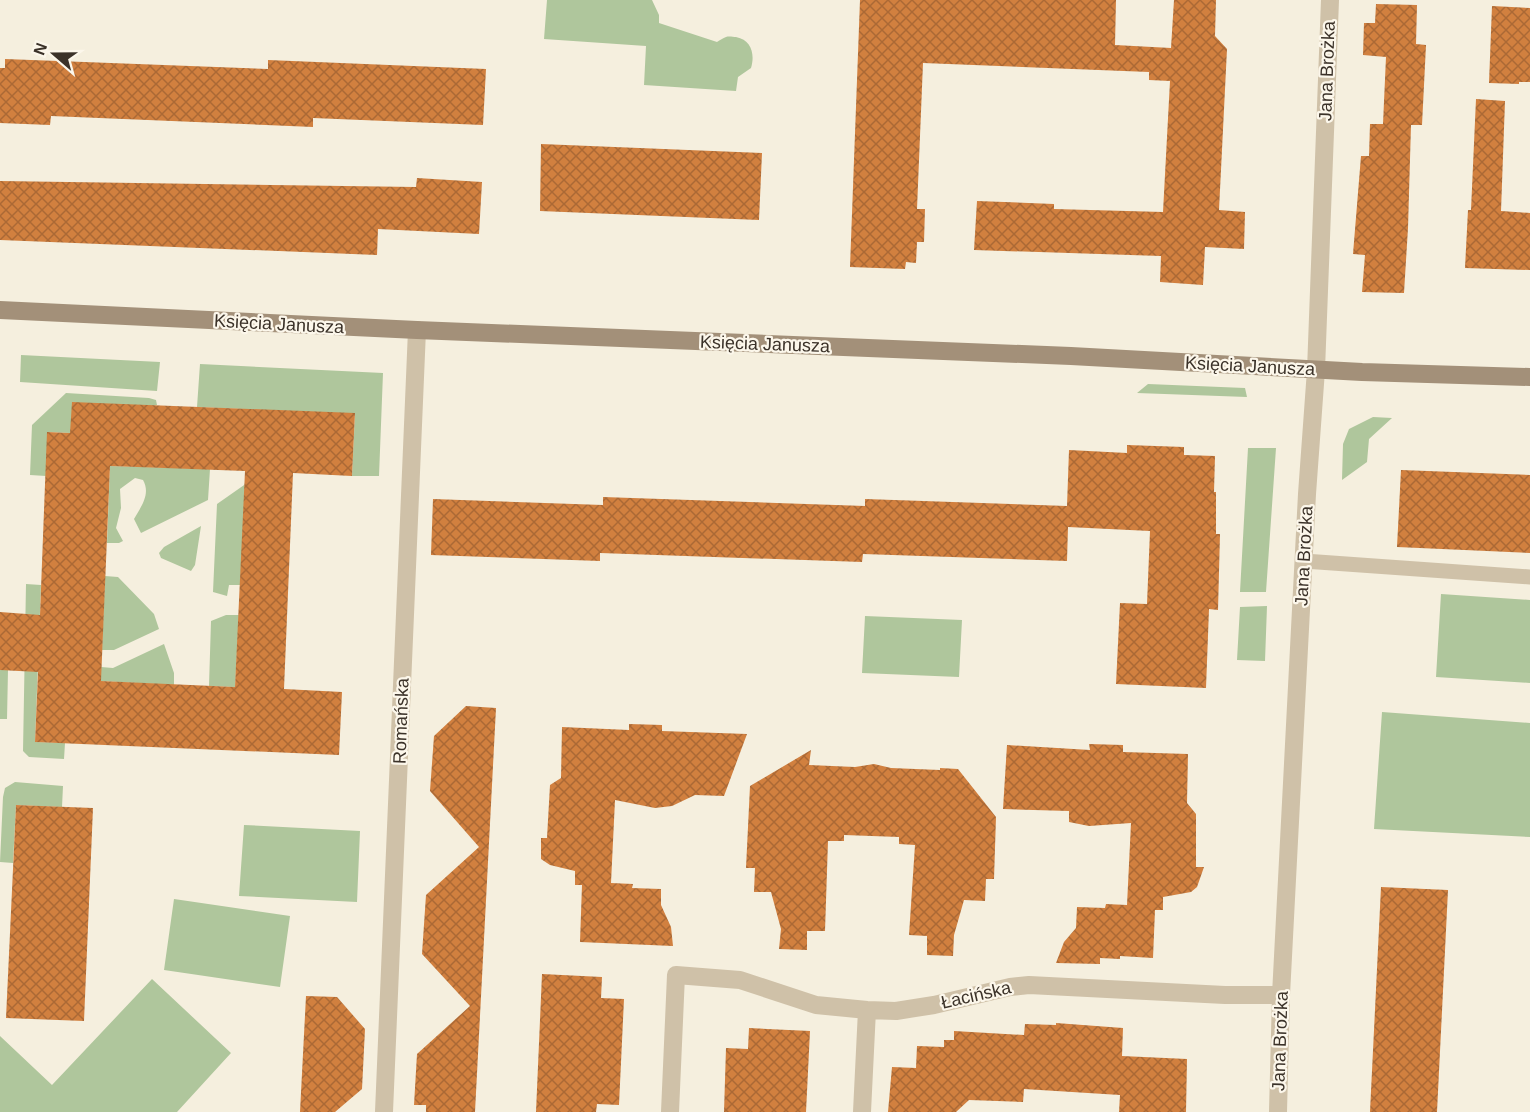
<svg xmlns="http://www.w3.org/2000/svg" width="1530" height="1112" font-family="Arial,sans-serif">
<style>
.green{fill:#afc69c}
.building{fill:url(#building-cross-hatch);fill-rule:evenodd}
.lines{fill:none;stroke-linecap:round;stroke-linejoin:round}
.lane{stroke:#cfc1a8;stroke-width:15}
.street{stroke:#cfc1a8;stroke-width:18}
.secondary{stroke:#a39079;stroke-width:18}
.labels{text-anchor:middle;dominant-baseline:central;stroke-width:4.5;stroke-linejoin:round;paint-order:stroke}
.street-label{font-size:18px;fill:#3b3229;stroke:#fcf7eb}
</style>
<defs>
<pattern id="building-cross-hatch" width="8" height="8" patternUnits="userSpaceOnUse" patternTransform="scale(1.5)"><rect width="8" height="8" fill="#d1803f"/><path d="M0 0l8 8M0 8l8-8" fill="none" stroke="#ab6935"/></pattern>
</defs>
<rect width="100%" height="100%" fill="#f5efde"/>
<path class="green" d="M547 0H652L659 15V23L717 42C720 40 723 38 726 37 729 36 733 37 736 37 752 40 755 55 751 68L738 77 736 91 644 85 646 46 544 39Z
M21 355 160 362 157 391 20 382Z
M200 364 383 373 379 476H352L355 414 197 407Z
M1148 384 1245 388 1247 397 1137 393Z
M66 393 149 398 156 400 157 405 70 433 48 432 46 476 30 475 32 425Z
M1373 417 1392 418 1369 439 1367 462 1342 480 1343 444 1349 429Z
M1248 448H1276L1266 592H1240Z
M110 466 210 469 208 500 141 533 134 519C141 507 151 494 143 480L135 478 120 489 121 508 116 528 123 541 119 543H107Z
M247 483 240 585H229L227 596 213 592 217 504Z
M201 526 195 565 191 571 161 558 159 553 164 547Z
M105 576 118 577 154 614 159 629 114 650H102Z
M26 584 41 585 35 742 65 743 64 759 29 757 23 751Z
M1441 594 1530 600V683L1436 677Z
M1267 606 1265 661 1237 660 1240 607Z
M226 615H239L235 687 209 686 211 621Z
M865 616 962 620 959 677 862 673Z
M164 644 174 673V685L101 681V667L113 668Z
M0 670H8L7 719H0Z
M1382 712 1530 723V837L1374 829Z
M15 782 63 786 62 807 16 805 13 863 0 862 3 797 5 788Z
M244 825 360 831 357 902 239 896Z
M174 899 290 916 280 987 164 970Z
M152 979 231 1053 177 1112H0V1036L52 1085Z"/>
<path class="building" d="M860 0H1116L1115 45 1171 48 1174 0H1216L1215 36 1227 49 1219 210 1245 212 1244 249 1205 247 1203 285 1160 282 1161 256 974 250 977 201 1054 204V209L1163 212 1170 81 1149 80V72L923 63 917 209H925L924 242H917L916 263 906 262 905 269 850 267Z
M1376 4 1417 5 1416 44 1426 45 1422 125H1411L1408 228 1404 293 1362 292 1365 255 1353 254 1361 156H1369L1370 124H1383L1386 57 1363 55 1364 23H1375Z
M1492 6 1530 8V82H1519V84L1489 83Z
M5 59 268 69V60L486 69 483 125 313 118V127L51 116 50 125 0 123V68H5Z
M1476 99 1505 101 1501 211 1530 213V270L1465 268 1468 210H1471Z
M541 144 762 153 759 220 540 211Z
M417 178 482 182 479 234 378 229 377 255 0 240V181L416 187Z
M72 402 355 413 352 476 293 473 284 689 342 692 339 755 35 742 38 672 0 670V612L40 615 47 432 70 433ZM110 466 245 471 235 687 101 681Z
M1127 445 1184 447V455L1215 456 1214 492H1216V534H1220L1218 610 1209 609 1206 688 1116 684 1120 603 1147 604 1150 531 1068 527 1067 561 863 554 862 562 600 553V561L431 555 433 499 603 505V497L865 506V499L1067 506 1069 450 1127 453Z
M1401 470 1530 475V553L1397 547Z
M466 706 496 708 475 1112H426V1105H414L417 1054 470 1006 422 954 426 895 479 847 430 791 434 736Z
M629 724 662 725V731L747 734 724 796 695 795 672 806 655 808 615 800 611 883 633 884 632 888 661 889V905L671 927 673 946 580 942 582 885H575V871L550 865 541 859V838H547L550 785 561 778 562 727 629 730Z
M1089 744 1123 745V752L1188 754 1187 803 1196 814V867H1204L1197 887 1191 892 1163 897V910H1155L1153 958 1120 956V959L1100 958V964L1056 963 1064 942 1076 928 1077 907 1105 908 1106 904 1127 905 1131 823 1089 826 1069 822V811L1003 809 1007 745 1090 750Z
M811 750 809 765 855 767 874 764 891 768 940 770V768L958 769 996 817 994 879H986L985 901 964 900 954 935 953 956 927 955V936L909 935 915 845 899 844V837L844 835V841H828L825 931H807V950L779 949 781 929 771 892H754L755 868H746L750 786Z
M16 805 93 808 84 1021 6 1018Z
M1381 887 1448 890 1437 1112H1370Z
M542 974 602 977 601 998 624 999 619 1105 597 1104 596 1112H536Z
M306 996 337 997 365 1029 362 1089 335 1112H300Z
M1056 1023 1123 1028 1122 1056 1187 1059 1186 1112H1119L1120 1095 1024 1089 1023 1102 969 1100 956 1112H888L892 1067 916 1068 917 1046 944 1047V1040H954V1031L1024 1035 1025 1024 1056 1025Z
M749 1028 810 1031 806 1112H724L726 1048 748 1049Z"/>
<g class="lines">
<path class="lane" d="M1304 561 1530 577"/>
<path class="street" d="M384 1112 417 330
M670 1112 676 975 740 980 816 1005 867 1010 896 1011 934 1005 1010 987 1029 985 1225 995H1281
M862 1112 867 1010
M1278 1112 1281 995 1307 494 1316 370 1330 0"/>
<path class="secondary" d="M0 310 417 330 1071 356 1362 372 1530 377"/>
</g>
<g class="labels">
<g class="street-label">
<text transform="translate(1327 71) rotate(-88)">Jana Brożka</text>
<text transform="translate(279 324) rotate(3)">Księcia Janusza</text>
<text transform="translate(765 344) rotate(2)">Księcia Janusza</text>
<text transform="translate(1250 366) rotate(3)">Księcia Janusza</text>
<text transform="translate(1304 556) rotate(-87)">Jana Brożka</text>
<text transform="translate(401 721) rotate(-88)">Romańska</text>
<text transform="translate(976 995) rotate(-13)">Łacińska</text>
<text transform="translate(1280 1041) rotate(-88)">Jana Brożka</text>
</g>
</g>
<g transform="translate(54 54) rotate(290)" stroke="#fcf7eb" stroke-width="4.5" paint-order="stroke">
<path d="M0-4.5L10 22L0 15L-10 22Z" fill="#3b3229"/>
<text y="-9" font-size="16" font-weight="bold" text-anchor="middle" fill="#3b3229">N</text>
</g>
</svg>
